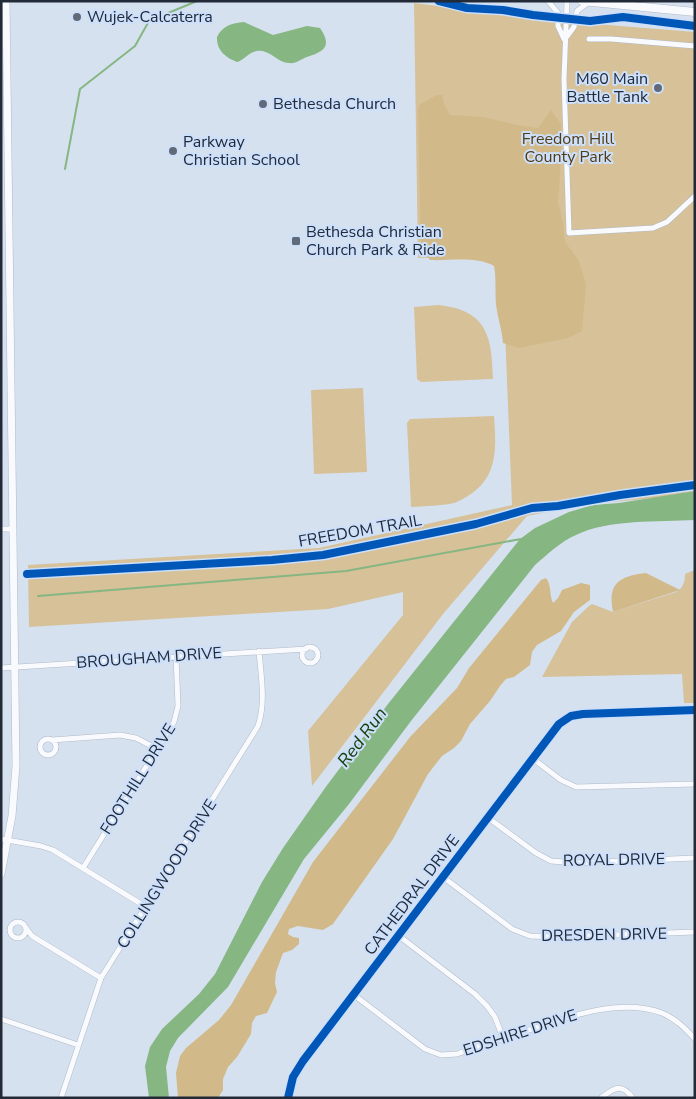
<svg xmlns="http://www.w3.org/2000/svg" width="696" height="1099" font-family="'Nunito Sans',sans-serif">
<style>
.green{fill:#d6c199}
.forest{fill:#d2b989}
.water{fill:#86b682}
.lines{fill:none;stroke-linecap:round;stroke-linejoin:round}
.stream{stroke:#86b682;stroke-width:2}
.street-casing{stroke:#b1bac7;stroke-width:6}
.secondary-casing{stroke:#b1bac7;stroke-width:8}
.primary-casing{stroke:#b1bac7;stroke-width:9}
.street{stroke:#f9fafd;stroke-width:5}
.secondary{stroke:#f9fafd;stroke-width:7}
.primary{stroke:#f9fafd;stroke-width:8}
.cycleway-casing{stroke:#ccdffb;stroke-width:11}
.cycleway{stroke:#0057b8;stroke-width:8}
.poi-dot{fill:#616a78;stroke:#ccdffb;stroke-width:2}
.labels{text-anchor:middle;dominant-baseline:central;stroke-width:4;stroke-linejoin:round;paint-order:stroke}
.poi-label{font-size:16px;fill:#222a38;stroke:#ccdffb;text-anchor:start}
.park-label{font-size:16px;fill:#523c13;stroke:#ccdffb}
.street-label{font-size:16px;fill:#222a38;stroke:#ccdffb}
.water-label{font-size:18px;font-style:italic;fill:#133d04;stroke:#ccdffb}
</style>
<rect width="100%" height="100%" fill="#d6e1f0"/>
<path class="green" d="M414 3 546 20 695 32V491L655 498 582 505 527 516 443 614 312 786 308 731 403 615V592L328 609 29 627 28 565 319 548 512 505 502 256 418 258Z
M438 305C487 310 492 336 493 379L421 382 417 379 414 307Z
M363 388 367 472 314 474 311 390Z
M494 416C496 445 499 475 471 494 466 497 460 501 454 503 441 506 425 506 411 507L407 423 410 419Z
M695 570V703H684L682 674 542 677 572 622 589 606 592 604 613 612 676 592C683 588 685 582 685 574Z"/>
<path class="forest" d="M437 95H442L444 104 450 115 484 117 517 125 538 128 551 110 561 124 560 176 558 202 563 223 565 242 579 261 586 284 582 331 568 338 519 348 503 343C502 331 499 322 497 311 494 296 497 281 494 266 476 256 450 261 430 260L421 249 418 109 420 104Z
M646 573 680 590 613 612C607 583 620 576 646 573Z
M546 578C552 586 549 595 553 603L558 598 562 590 581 583 590 585V600L574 612 561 631 537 645 532 652 530 665 514 677 506 679 500 686 490 701 470 724 461 741 454 748 442 756 428 774 393 839 333 924 323 930 298 926 289 929 288 934 293 937 299 938V944L292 950 283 953 276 972 275 983 277 992 267 1013 256 1016 252 1023 251 1034 237 1057 228 1067 223 1079V1090L218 1098H178L176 1073 180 1056 186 1048 219 1020 231 1005 313 862 410 737 457 688 469 668 541 580Z"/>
<path class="water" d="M244 22 273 35 307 26 320 28C332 46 325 51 307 57 301 59 296 64 289 63 277 63 270 49 257 51 249 52 244 60 237 62 226 58 216 50 217 37 222 26 232 23 244 22Z
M695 491V520C658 522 609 519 576 535 560 542 548 554 535 565L411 721 349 804 304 859 228 987 178 1038 170 1051 166 1067 169 1098H149L145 1066 150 1047 162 1029 199 994 215 974 262 882 283 848 325 788 388 704 520 539 535 528 569 512 593 505 619 503Z"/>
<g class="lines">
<path class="stream" d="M65 169 80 89 135 46 149 21 197 1
M38 596 346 571 521 539"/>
<defs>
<path id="street" d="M548 1 558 13V26L564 39
M567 1 564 79 569 233 653 228 667 222 695 196
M565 39 574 27 577 11 589 2
M589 39H611L695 46
M1 529H12
M302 655a8 8 0 1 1 16 0a8 8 0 1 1-16 0Z
M1 668 306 649
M40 747a8 8 0 1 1 16 0a8 8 0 1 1-16 0Z
M52 740 120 735 136 738 157 749
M532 758 561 780 576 787 695 784
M487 817 536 853 551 861 577 863 695 858
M1 839 41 846 53 850 146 907
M83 868 174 722 178 706 176 656
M443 877 512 929 530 936 558 937 695 932
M10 930a8 8 0 1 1 16 0a8 8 0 1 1-16 0Z
M26 928 32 936 101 978
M399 936 475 994 487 1006 495 1017 503 1038
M354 995 425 1049 441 1055 457 1054C479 1046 501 1039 523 1032 564 1018 619 997 662 1013 676 1019 685 1028 695 1039
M1 1019 78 1045
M61 1098 101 978 258 726C266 703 261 675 259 651
M288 1098 293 1077 303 1061 559 724 571 716 583 714 695 710
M601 1098C614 1088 621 1082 633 1098"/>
<path id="secondary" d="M1 874 12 816 16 766 6 1"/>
<path id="primary" d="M582 1 695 12"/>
</defs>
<use href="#street" class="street-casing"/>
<use href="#secondary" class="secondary-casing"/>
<use href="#primary" class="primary-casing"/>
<use href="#street" class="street"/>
<use href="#secondary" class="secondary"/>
<use href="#primary" class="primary"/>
<defs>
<path id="cycleway" d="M439 1 467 8 503 10 533 15 590 21 623 17 695 26
M27 574 272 560 323 555 476 524 532 508 558 506 620 495 695 485
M288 1098 293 1077 303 1061 559 724 571 716 583 714 695 710"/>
</defs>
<use href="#cycleway" class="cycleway-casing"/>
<use href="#cycleway" class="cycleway"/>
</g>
<g class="poi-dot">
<circle cx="77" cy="17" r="5"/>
<circle cx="658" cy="88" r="5"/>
<circle cx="263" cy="104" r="5"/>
<circle cx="173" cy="151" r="5"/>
<rect x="291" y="236" width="10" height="10" rx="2.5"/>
</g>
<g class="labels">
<g class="poi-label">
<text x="87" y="17">Wujek-Calcaterra</text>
<text x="648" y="79" text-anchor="end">M60 Main<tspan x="648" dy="18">Battle Tank</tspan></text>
<text x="273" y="104">Bethesda Church</text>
<text x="183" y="142">Parkway<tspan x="183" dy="18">Christian School</tspan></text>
<text x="306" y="232">Bethesda Christian<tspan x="306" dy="18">Church Park &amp; Ride</tspan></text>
</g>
<g class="park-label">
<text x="568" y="139">Freedom Hill<tspan x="568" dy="18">County Park</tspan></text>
</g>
<g class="street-label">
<text transform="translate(360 531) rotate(-10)">FREEDOM TRAIL</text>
<text transform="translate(149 658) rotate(-4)">BROUGHAM DRIVE</text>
<text transform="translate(138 779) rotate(-58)">FOOTHILL DRIVE</text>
<text transform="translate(614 860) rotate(-1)">ROYAL DRIVE</text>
<text transform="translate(167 874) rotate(-58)">COLLINGWOOD DRIVE</text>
<text transform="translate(412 895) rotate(-53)">CATHEDRAL DRIVE</text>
<text transform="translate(604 935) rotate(-1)">DRESDEN DRIVE</text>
<text transform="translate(520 1033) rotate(-18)">EDSHIRE DRIVE</text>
</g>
<g class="water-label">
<text transform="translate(362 737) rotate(-53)">Red Run</text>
</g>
</g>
<rect width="696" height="1099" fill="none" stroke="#222a38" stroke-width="5"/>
</svg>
